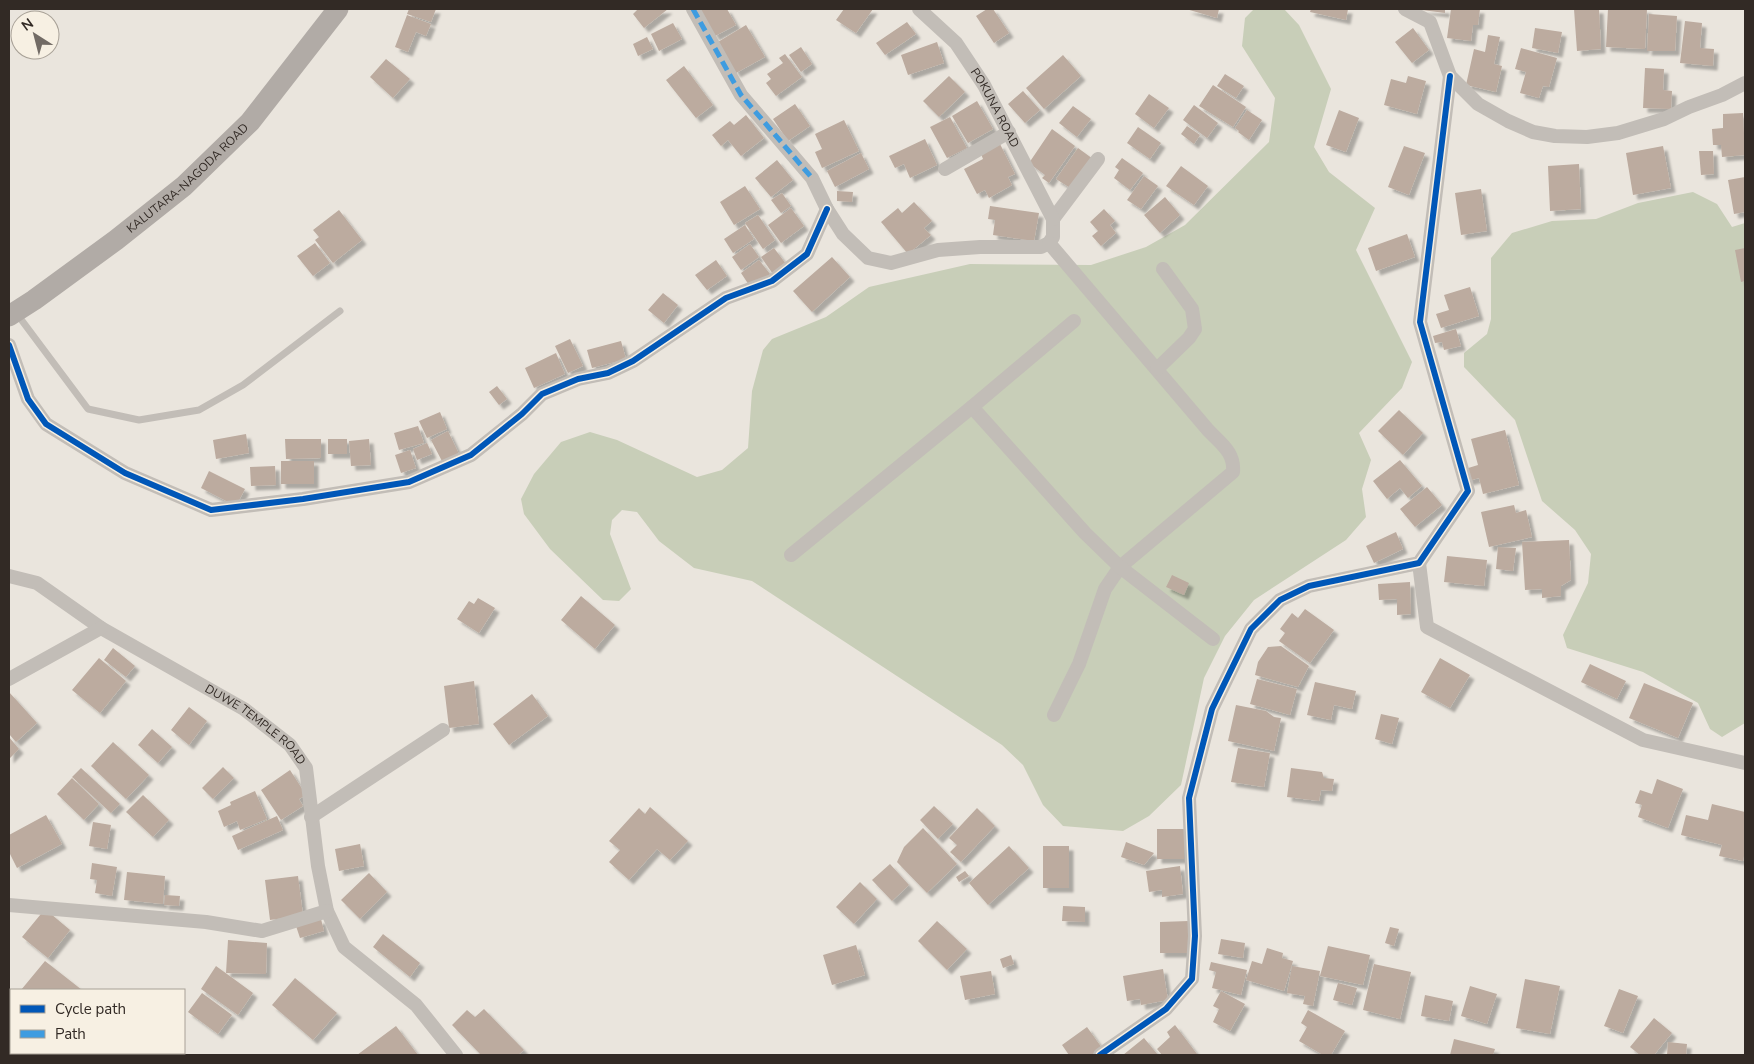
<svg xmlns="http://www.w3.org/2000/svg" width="1754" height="1064" font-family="'Nunito Sans',sans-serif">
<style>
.green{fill:#c8ceb8}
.building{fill:#bcab9f;filter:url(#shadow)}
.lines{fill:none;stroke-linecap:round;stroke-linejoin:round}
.lane{stroke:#c2bdb7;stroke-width:7}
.street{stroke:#c2bdb7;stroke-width:14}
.primary{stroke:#b1aba6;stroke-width:21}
.quiet{stroke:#3e9ce0;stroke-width:5;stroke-dasharray:10 5;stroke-linecap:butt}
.cycleway-casing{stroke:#f7f0e3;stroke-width:9}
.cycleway{stroke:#0057b8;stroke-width:6}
.labels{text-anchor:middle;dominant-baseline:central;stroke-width:5;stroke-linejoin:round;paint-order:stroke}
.street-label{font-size:12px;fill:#322a25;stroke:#f7f0e3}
</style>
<defs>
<filter id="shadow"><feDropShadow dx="4.5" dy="4.5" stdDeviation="1" flood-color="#0004"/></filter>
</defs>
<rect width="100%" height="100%" fill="#eae5dd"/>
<path class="green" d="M1254 9H1284L1299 25 1331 89 1314 147 1329 172 1375 208 1356 250 1412 362 1402 388 1359 433 1371 460 1362 489 1366 517 1346 540 1254 600 1225 636 1204 678 1181 785 1149 816 1123 831 1063 826 1043 805 1023 765 1002 745 752 581 694 568 659 541 637 512 622 510 612 520 610 534 631 589 619 601 603 600 550 549 524 514 521 499 534 474 561 442 590 432 617 440 697 477 722 470 748 448 752 391 763 350 772 339 826 317 869 287 970 264 1091 265 1146 247 1185 225 1269 142 1275 98 1242 46 1245 18Z
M1693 192 1717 204 1732 227 1745 223V723L1722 737 1710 729 1698 703 1643 672 1567 648 1563 635 1588 583 1591 554 1575 530 1542 501 1515 420 1464 367V353L1487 334 1491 319V258L1512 233 1552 221 1596 219 1638 203Z"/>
<path class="building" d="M409 9H436L431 22 407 14Z
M638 9H668L644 28 633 14Z
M699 9H727L736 25 715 36Z
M844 9H873L856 33 836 20Z
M987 9H993L1009 33 994 43 976 16Z
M1186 9H1219L1217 18Z
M1311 9H1348L1346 20 1310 12Z
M1422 9H1445V13L1422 10Z
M1451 9H1480L1478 25H1473L1471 41 1447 38Z
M1574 9H1599L1601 49 1577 51Z
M1608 9H1647L1645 49 1606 47Z
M1649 14 1677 16 1675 51H1647Z
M407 15 431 24 426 36 416 32 408 52 395 47Z
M1685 21 1702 23 1700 48 1714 49 1713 66 1680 63Z
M907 22 916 34 885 55 876 43Z
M673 23 682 39 659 51 651 34Z
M746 25 765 57 736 73 718 42Z
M1413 28 1429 50 1412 63 1395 42Z
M1535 28 1562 32 1558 53 1532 48Z
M1488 35 1500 37 1494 64 1502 66 1496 92 1466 85 1474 49 1485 52Z
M647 37 653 49 638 56 633 44Z
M937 42 944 63 908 75 901 55Z
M801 47 812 64 801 72 789 55Z
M1521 48 1557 58 1549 87 1543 86 1539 98 1520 93 1526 72 1515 69Z
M785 54 802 77 776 96 766 83 771 79 767 74 783 63 779 58Z
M1063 55 1081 76 1044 109 1026 88Z
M386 59 410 79 393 98 370 77Z
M684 66 713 105 696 118 666 80Z
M1645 68 1664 69 1663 90 1672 91 1671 109 1643 108Z
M1225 74 1244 86 1236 98 1217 86Z
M949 76 965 92 939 117 923 101Z
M1408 76 1426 81 1417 114 1384 105 1391 79 1406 83Z
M1213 85 1246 107 1233 127 1199 106Z
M1023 91 1040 110 1025 123 1008 104Z
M1149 94 1169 108 1154 128 1135 114Z
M977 101 993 129 968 143 952 116Z
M795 104 810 126 788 141 773 119Z
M1194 105 1218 123 1207 138 1183 120Z
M1073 106 1091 119 1077 137 1059 123Z
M1247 110 1262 120 1249 140 1238 132 1239 131 1235 128Z
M1339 110 1359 118 1346 152 1326 145Z
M1743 113 1745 155 1722 157 1721 145H1713L1712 129 1723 128V114Z
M746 115 764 138 741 156 728 140 721 146 712 135 730 121 734 125Z
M950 117 967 148 947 158 930 127Z
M844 120 859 151 822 168 815 152 822 149 815 134Z
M1187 126 1200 135 1194 144 1181 134Z
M1138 127 1161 143 1150 159 1127 143Z
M1052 129 1075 146 1049 183 1042 178 1045 175 1029 163Z
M925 139 937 165 910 178 904 164 895 168 889 156Z
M1000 144 1015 174 1008 177 1012 185 989 198 985 190 977 194 964 169 983 159 981 154Z
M1404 146 1425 153 1409 195 1388 187Z
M1663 146 1671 188 1633 195 1626 153Z
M1078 148 1093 159 1072 189 1056 179Z
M1699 151H1713L1714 174 1701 175Z
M861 153 869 169 835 187 827 171Z
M1122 158 1143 173 1130 190 1114 178 1119 170 1115 167Z
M777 160 793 180 771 197 755 178Z
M1579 164 1581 209 1550 211 1548 166Z
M1181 166 1208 186 1194 205 1166 186Z
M1144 176 1158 186 1141 209 1127 200Z
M1745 177V212L1734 214 1728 180Z
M745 186 760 209 734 225 720 202Z
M1481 189 1487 231 1461 235 1455 193Z
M837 191 853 192 852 202 837 201Z
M782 193 791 206 781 213 771 200Z
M1165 197 1180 215 1160 233 1144 215Z
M914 202 932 221 924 228 931 235 908 254 881 222 898 208 902 213Z
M990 206 1039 213 1034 241 993 235 995 220 988 219Z
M791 208 804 226 781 243 768 225Z
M1104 209 1115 221 1110 225 1116 233 1101 246 1092 236 1098 231 1090 222Z
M339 210 362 240 333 263 315 240 319 237 313 230Z
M758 215 775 240 763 249 745 223Z
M745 225 754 239 733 253 724 239Z
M1407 234 1415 257 1376 271 1368 248Z
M315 243 330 263 313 276 297 256Z
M750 244 759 257 741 270 732 257Z
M774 248 786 264 773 274 761 257Z
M1745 248V281L1741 282 1735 250Z
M832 257 850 277 812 312 793 291Z
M716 260 727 276 707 290 695 275Z
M759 260 770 274 751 288 741 273Z
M1470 287 1479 316 1441 328 1436 314 1449 310 1444 295Z
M663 293 678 305 664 323 648 310Z
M1456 329 1461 346 1444 350 1442 342 1435 343 1433 336Z
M570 339 583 366 568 373 555 346Z
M621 341 626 359 592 368 587 350Z
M556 353 565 374 534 388 525 368Z
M497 386 507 399 499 405 489 392Z
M1399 410 1423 433 1403 455 1378 431Z
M440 412 447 429 427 438 419 421Z
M418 426 424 443 399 450 394 433Z
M1505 430 1519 485 1483 494 1479 478 1468 481 1465 469 1478 465 1471 439Z
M448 431 459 454 443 463 431 440Z
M246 434 249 453 216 459 213 440Z
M285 439H321V458L286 459Z
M328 439H347V454H328Z
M369 439 371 465 351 466 349 441Z
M427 443 432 454 417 460 413 449Z
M410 450 416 468 401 473 395 455Z
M1400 460 1422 486 1408 498 1400 488 1387 499 1373 481Z
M281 461H314V484H281Z
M275 466 276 485 251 486 250 467Z
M209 471 245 489 236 506 201 488Z
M1427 487 1442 505 1415 527 1400 509Z
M1514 505 1516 513 1526 510 1532 537 1489 547 1481 512Z
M1396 532 1403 549 1374 563 1366 546Z
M1569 540 1571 580 1561 586V596L1542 598V589L1525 590 1522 542Z
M1498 547 1516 548 1513 571 1496 569Z
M1447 556 1487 560 1484 586 1444 582Z
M1172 575 1189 583 1184 595 1166 587Z
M1410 582 1411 614 1397 615V599L1379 600 1378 584Z
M581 596 615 625 595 649 561 620Z
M478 598 495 608 479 633 457 619 469 601 474 604Z
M1305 609 1334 630 1310 663 1279 641 1285 633 1280 629 1292 613 1298 618Z
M1281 646 1309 666 1298 687 1255 675 1258 662 1268 647Z
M113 648 135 666 126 677 104 660Z
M99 658 126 681 100 713 72 690Z
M1440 658 1470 675 1450 708 1421 692Z
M1590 664 1626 681 1617 699 1581 682Z
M1257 679 1297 689 1290 715 1250 704Z
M474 681 479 724 449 728 444 686Z
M1315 682 1356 691 1352 709 1334 705 1331 720 1307 715Z
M1644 683 1693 703 1678 738 1629 718Z
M9 692 37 723 16 742 9 734Z
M532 694 548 716 509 745 493 724Z
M1236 705 1266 711 1274 717 1281 718 1274 751 1228 741Z
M189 707 207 721 189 745 171 730Z
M1381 714 1399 718 1392 744 1375 739Z
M152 729 172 747 158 763 138 745Z
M9 737 19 749 9 759Z
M113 742 149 775 126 799 91 766Z
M1238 748 1270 753 1264 787 1231 782Z
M223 767 234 778 213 799 202 788Z
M81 768 120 804 111 813 72 777Z
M1291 768 1322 772 1324 778 1334 779 1332 791 1321 790 1319 801 1287 797Z
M290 770 306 795 299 799 303 806 281 820 261 790Z
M72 778 99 804 84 820 57 794Z
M1657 779 1683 789 1668 828 1638 817 1642 805 1635 803 1640 790 1652 794Z
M255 791 267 819 240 830 237 821 224 827 218 811 231 805 230 802Z
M143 795 169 820 153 837 126 812Z
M1712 804 1745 812V851L1743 861 1719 856 1722 845 1681 835 1686 815 1708 820Z
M934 806 953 824 938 839 920 820Z
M650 807 688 841 670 860 657 849 629 880 609 862 620 850 609 841 639 808 645 814Z
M977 808 995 826 961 862 950 852 957 845 949 838Z
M46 815 62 844 17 868 9 852V835Z
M277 816 283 830 238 850 232 836Z
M93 822 111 825 107 849 89 846Z
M923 828 957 864 927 893 897 862 904 847Z
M1157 829H1184V859H1157Z
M1126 842 1154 853 1144 865 1121 857Z
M360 844 364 866 339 871 335 849Z
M1009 846 1029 868 988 905 969 883Z
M1043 846H1069V888H1043Z
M92 863 117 867 112 896 95 893 97 880 90 879Z
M890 864 909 885 892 901 872 880Z
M1180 866 1183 894 1162 897V890L1149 892 1146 871Z
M965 871 969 876 959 882 956 877Z
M127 872 165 876 163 904 124 900Z
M369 873 387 892 360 919 341 900Z
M298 876 303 915 270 920 265 880Z
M860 882 877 899 854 924 836 907Z
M165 895 180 896 179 906 164 905Z
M1063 906 1085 907V922L1062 921Z
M45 909 70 930 48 958 22 937Z
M321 919 324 931 300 938 296 926Z
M937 921 967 949 947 970 918 941Z
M1189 921V953H1160V922Z
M1390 927 1399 929 1394 946 1385 943Z
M383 934 420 963 410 977 373 947Z
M1221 939 1245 943 1243 958 1218 954Z
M228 940 267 943 266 974 226 973Z
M856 945 865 975 832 985 823 955Z
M1328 946 1370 955 1363 985 1320 976Z
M1267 948 1283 953 1282 958 1293 961 1284 991 1246 980 1252 961 1262 964Z
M1011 955 1014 964 1003 968 1000 959Z
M45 961 82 990H21Z
M1211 962 1247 970 1241 995 1212 988 1216 972 1209 970Z
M1374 964 1411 972 1400 1019 1363 1010Z
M216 966 253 993 238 1015 201 989Z
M1292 966 1320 971 1313 1006 1303 1004 1305 996 1287 993Z
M1163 969 1168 1000 1141 1005 1140 999 1127 1001 1123 976Z
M991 971 995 994 965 1000 960 976Z
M295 978 337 1013 313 1040 272 1005Z
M1525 979 1560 986 1550 1034 1516 1028Z
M1338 983 1357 988 1352 1005 1333 1000Z
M1470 986 1497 994 1487 1024 1461 1016Z
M1619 989 1638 996 1623 1033 1604 1026Z
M1221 991 1245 1004 1230 1031 1213 1022 1219 1009 1213 1006Z
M202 993 232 1015 218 1034 188 1012Z
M1425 995 1453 1001 1449 1021 1421 1016Z
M484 1009 524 1050 518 1055H481L452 1025 467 1010 475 1017Z
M1308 1010 1345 1031 1331 1055H1323L1299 1041 1307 1027 1301 1023Z
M1654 1018 1672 1033 1654 1055H1640L1630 1047Z
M1175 1025 1197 1054 1196 1055H1162L1157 1049 1170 1037 1167 1032Z
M396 1026 418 1055H357Z
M1087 1027 1102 1048 1092 1055H1069L1062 1045Z
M1144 1038 1158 1055H1123Z
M1454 1039 1495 1049 1493 1055H1450Z
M1668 1042 1687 1044 1686 1055H1667Z
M148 1053H183L181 1055H147Z"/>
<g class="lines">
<path class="lane" d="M17 314 88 409 139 420 199 410 243 385 340 311"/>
<g class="street">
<path d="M693 9 741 95 812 178 827 209 843 234 868 258 891 263 938 250 980 247H1041L1049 243 1053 237V219L1098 159"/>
<path id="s1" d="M919 9 956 43 984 85 1053 219"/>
<path d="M1405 9 1430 22 1450 76 1478 104 1508 121 1533 132 1555 136 1587 137 1618 133 1664 119 1689 107 1722 95 1745 83"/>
<path d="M945 169 1009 132"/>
<path d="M1049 243 1208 430C1220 443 1235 452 1233 472L1120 567 1105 589 1079 664 1054 715"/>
<path d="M9 345 28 399 46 424 125 473 211 510 303 499 409 482 471 455 522 414 542 394 578 379 608 373 633 361 726 298 772 281 807 254 827 209"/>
<path d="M1157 369 1189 338 1195 329 1192 309 1163 269"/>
<path d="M972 407 1085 533 1120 567 1213 639"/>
<path d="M791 555 972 407 1074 321"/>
<path d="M1419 563 1427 627 1643 740 1745 763"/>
<path id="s2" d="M9 576 37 583 101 628 244 709 290 745 306 768 318 866 327 911 344 947 416 1005 456 1055"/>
<path d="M9 679 101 628"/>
<path d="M311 817 443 730"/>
<path d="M9 905 206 922 262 931 327 911"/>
<path d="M1100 1055 1166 1009 1192 979 1195 936 1189 798 1212 709 1251 629 1280 600 1309 586 1419 563 1468 491 1420 322 1450 76"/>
</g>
<path class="primary" id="s3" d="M9 316 34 300 116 240 184 186 250 122 338 9"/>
<path class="quiet" d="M693 9 741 95 812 178"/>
<defs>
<path id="cycleway" d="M9 345 28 399 46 424 125 473 211 510 303 499 409 482 471 455 522 414 542 394 578 379 608 373 633 361 726 298 772 281 807 254 827 209
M1100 1055 1166 1009 1192 979 1195 936 1189 798 1212 709 1251 629 1280 600 1309 586 1419 563 1468 491 1420 322 1450 76"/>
</defs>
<use href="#cycleway" class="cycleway-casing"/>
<use href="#cycleway" class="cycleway"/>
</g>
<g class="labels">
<g class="street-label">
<text stroke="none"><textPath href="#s1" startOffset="126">POKUNA ROAD</textPath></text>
<text stroke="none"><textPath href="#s3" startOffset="226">KALUTARA-NAGODA ROAD</textPath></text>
<text stroke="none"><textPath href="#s2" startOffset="290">DUWE TEMPLE ROAD</textPath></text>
</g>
</g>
<rect width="1754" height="1064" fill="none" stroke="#322a25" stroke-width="20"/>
<rect x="10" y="989" width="175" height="65" fill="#f7f0e3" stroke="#a8a197"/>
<rect x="20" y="1005" width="25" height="8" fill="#0057b8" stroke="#a8a197"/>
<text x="55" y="1014" font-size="15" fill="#322a25">Cycle path</text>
<rect x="20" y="1030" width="25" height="8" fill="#3e9ce0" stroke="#a8a197"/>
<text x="55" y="1039" font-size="15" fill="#322a25">Path</text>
<g transform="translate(35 35) rotate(324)"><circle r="24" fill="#f7f0e3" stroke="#a8a197"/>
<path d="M0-4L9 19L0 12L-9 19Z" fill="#726b65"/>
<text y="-8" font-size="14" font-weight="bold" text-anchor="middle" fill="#322a25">N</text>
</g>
</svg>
